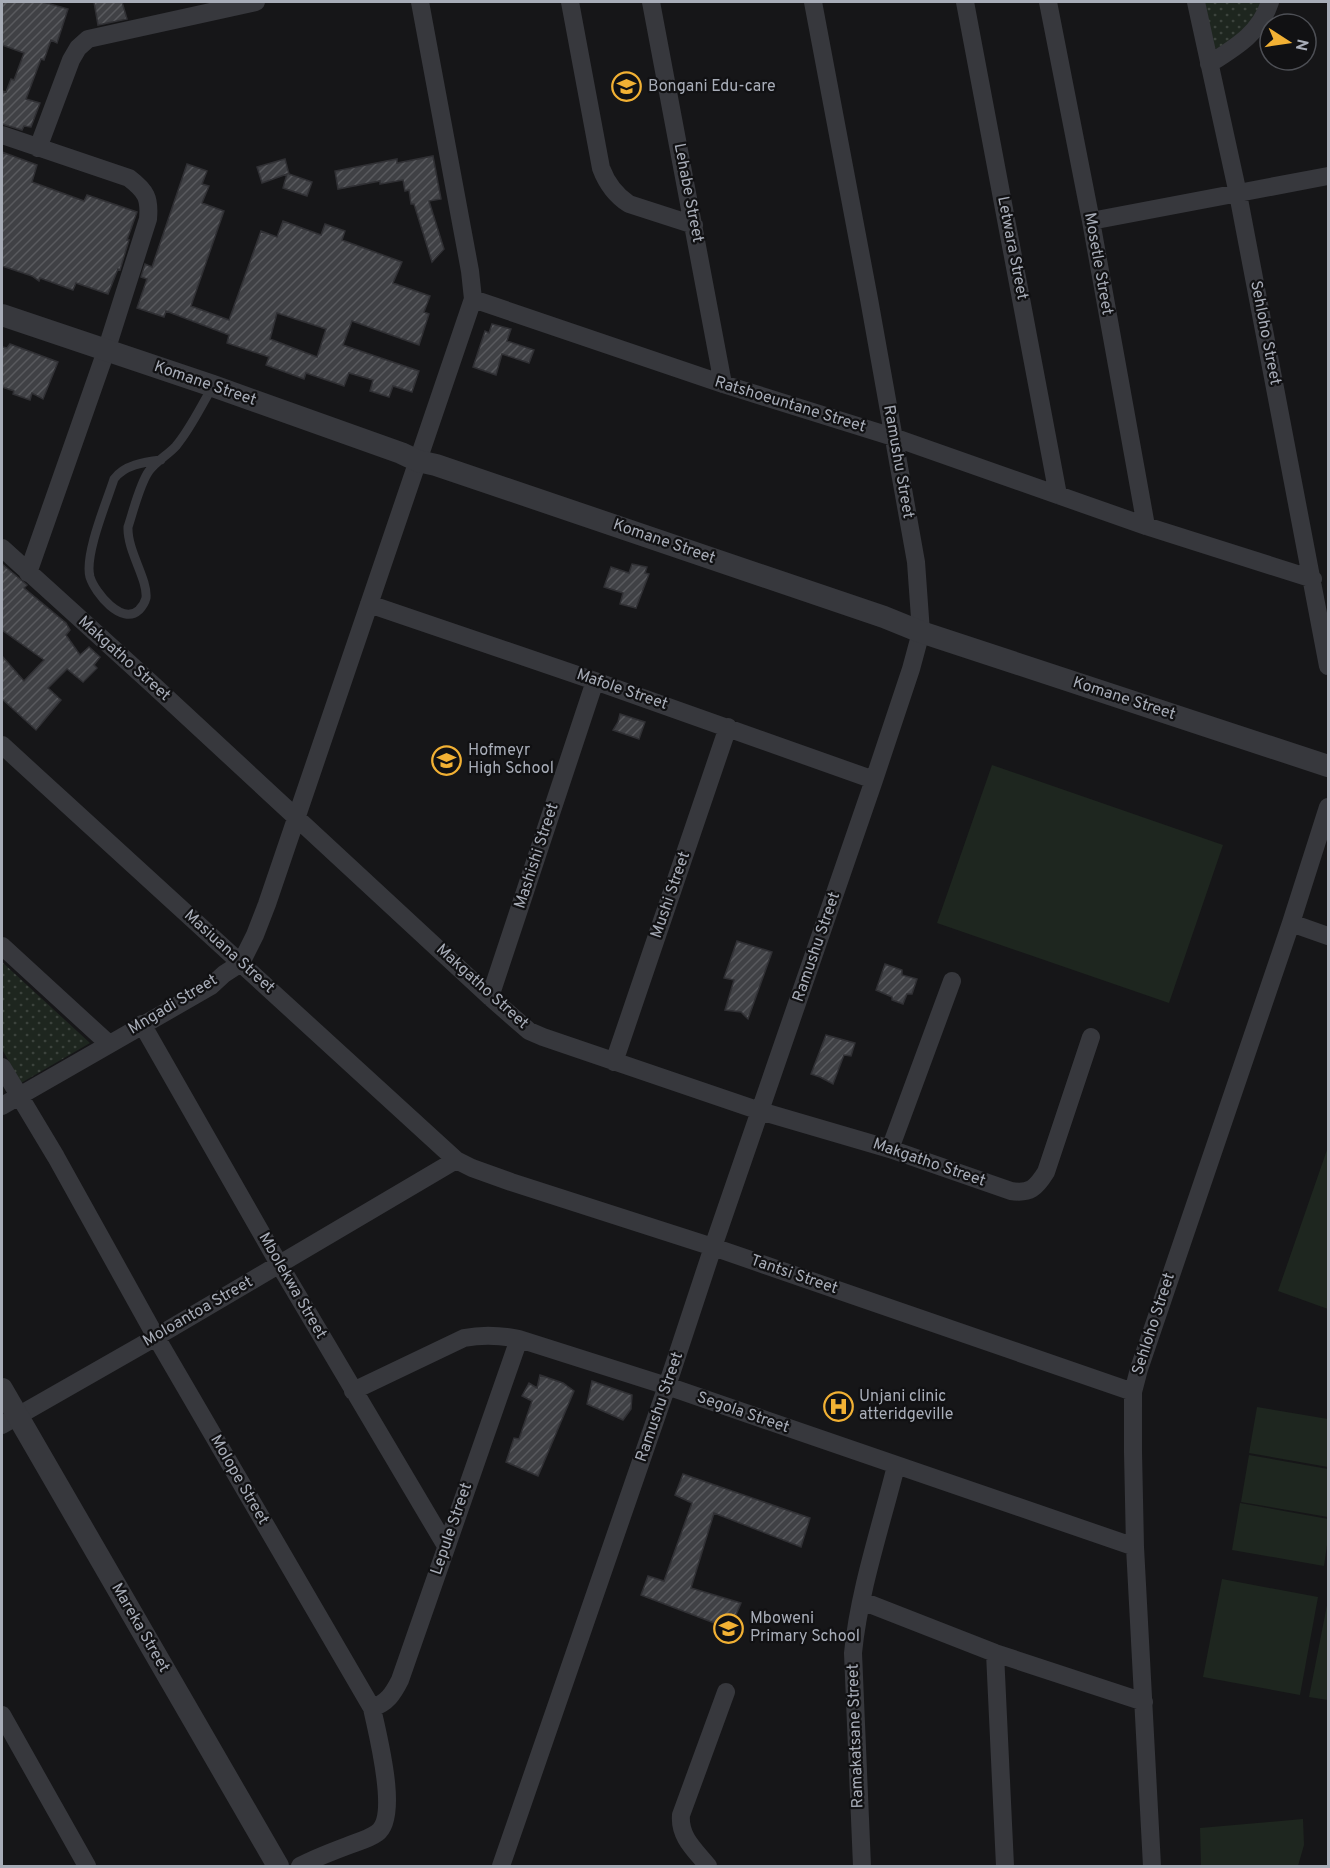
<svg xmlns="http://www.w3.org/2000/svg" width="1330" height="1868" font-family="Overpass,sans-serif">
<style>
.green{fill:#1e261f}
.park{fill:url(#park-dots)}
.building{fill:url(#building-hatch);stroke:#303034;stroke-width:1.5;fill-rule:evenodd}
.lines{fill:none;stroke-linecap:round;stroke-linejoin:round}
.service{stroke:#37383d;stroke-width:9}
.minor{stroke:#37383d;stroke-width:18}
.tertiary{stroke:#37383d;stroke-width:22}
.labels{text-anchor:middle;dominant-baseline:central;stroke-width:4.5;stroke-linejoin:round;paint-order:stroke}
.poi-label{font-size:16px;fill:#a8adb8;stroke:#111113;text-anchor:start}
.street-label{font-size:16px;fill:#a8adb8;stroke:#111113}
</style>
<defs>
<pattern id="park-dots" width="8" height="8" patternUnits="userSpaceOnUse" patternTransform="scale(1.5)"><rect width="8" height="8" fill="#1e261f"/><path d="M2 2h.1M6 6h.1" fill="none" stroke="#3c433d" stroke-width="1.8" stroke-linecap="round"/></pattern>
<pattern id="building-hatch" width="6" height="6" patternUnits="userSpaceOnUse" patternTransform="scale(1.5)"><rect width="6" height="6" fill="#404145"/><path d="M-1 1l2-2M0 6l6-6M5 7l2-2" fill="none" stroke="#595a5e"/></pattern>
</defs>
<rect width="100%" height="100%" fill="#161618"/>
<path class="green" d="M992 765 1223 845 1169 1003 937 923Z
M1328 1147V1309L1278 1291Z
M1257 1407 1328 1419V1467L1249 1453Z
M1249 1455 1328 1469V1517L1241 1502Z
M1240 1503 1328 1519V1538L1324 1566 1232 1550Z
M1222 1579 1318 1597 1300 1695 1203 1677Z
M1328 1600V1700L1309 1697Z
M1303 1819 1304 1845 1298 1866H1201L1200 1828Z"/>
<path class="park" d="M1200 2H1264L1249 31 1216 49 1209 44Z
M2 962 90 1043 21 1083 2 1049Z"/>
<path class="building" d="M2 2H43L68 9 57 43 51 40 44 60 41 59 26 99 40 103 31 127 24 126 22 130 2 124V91L6 92 11 79 14 80 24 53 2 45Z
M94 2H122L127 19 98 25Z
M2 152 37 165 32 182 84 201 87 195 137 212 127 240H129L120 270 118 269 108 294 76 283 73 290 40 278 39 281 32 276 2 266Z
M433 156 441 199 429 201 444 249 432 262 414 204H411L409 190 405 191 403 180 380 184V181L338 189 335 171 397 159V163Z
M285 159 289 174 312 182 307 196 283 188 287 174 262 183 257 167Z
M187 164 207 171 202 184 209 186 202 203 224 211 191 306 229 320 261 231 277 237 283 221 321 235 325 224 345 231 342 240 402 262 393 283 430 296 424 312 429 314 419 345 352 321 343 345 419 371 412 392 393 386 389 397 370 391 373 380 349 373 344 386 306 373 304 379 266 365 269 357 227 343 229 335 166 311 164 317 137 308 147 279 141 277 145 264 152 267ZM277 313 326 329 317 357 270 339Z
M492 324 511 329 507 341 534 350 529 363 502 354 496 375 473 367 485 331 489 333Z
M10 344 58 362 43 399 32 393 30 400 13 394 14 391 2 387V347L7 348Z
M2 564 27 585 24 588 66 623 70 630 66 635 80 655 89 647 100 657 94 665 97 668 83 682 67 669 48 688 61 700 36 730 2 699V656L24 681 44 660 2 630Z
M632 564 647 567 645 573 649 574 636 608 620 604 623 593 604 587 611 567 629 573Z
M620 714 645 722 639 739 613 730 618 722Z
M737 941 772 952 748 1019 741 1012 725 1010 734 980 724 978Z
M885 964 902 970V975L917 979 912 994H907L903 1004 892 1000V997L876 990Z
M826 1035 855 1043 851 1056 844 1055 833 1084 820 1077 811 1074Z
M540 1375 563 1383 574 1391 538 1476 506 1462 514 1438 519 1439 532 1401 522 1396 529 1383 537 1388Z
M592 1381 632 1395 631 1409 623 1420 587 1404Z
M683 1474 810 1518 801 1547 714 1513 691 1588 741 1603 730 1629 641 1595 648 1576 664 1581 692 1503 675 1495Z"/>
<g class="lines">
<path class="service" d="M161 460C144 462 124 465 114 479 107 501 84 555 90 577 95 593 122 626 139 610 142 607 145 602 146 598 148 579 127 551 128 527 133 512 140 483 149 471 156 461 168 455 176 446 191 428 201 406 213 386"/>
<path class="minor" d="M570 2 601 168C607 184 615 195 629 204L694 225
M651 2 723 384
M965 2 1058 495
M1048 2 1091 221 1146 526
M1196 2 1238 194 1328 666
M1209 64C1236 47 1260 33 1270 2
M2 135 129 178C146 191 150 198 148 219L106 351 28 573
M38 148 71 60 78 48 88 39 256 2
M1091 221 1328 176
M473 299 723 384 893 437 1146 526 1313 579
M2 548 151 683 490 997 529 1031 543 1037 760 1111 890 1149 1011 1191C1030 1194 1036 1188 1046 1172L1091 1037
M369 604 595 681 874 780
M2 745 456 1160 472 1168 511 1182 713 1247 1133 1392
M1291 923 1328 936
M2 946 109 1044
M490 997 595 681
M142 1024 279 1264 446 1546
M614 1062 728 727
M2 1067 56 1157 156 1337 372 1708C377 1733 400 1817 377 1833 369 1839 357 1842 347 1846 331 1852 315 1858 300 1866
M2 1106 211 986 224 974 241 963 255 935 267 904 473 299 470 271 420 2
M890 1149 952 981
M353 1391 464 1338C484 1334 500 1335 519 1339L667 1386 1135 1547
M2 1425 156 1337 456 1160
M862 1601 995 1653 1144 1702
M995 1653 1005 1866
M372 1708C387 1703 393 1694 400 1680L519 1339
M2 1715 87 1866
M501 1866 667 1386 713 1247 874 780 911 669 921 632 916 562 869 299 813 2
M708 1866C695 1850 679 1837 681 1815L726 1692
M862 1866 853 1653C859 1591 881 1526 896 1466
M1152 1866 1135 1547 1133 1452V1392L1139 1369 1291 923 1328 807"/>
<path class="tertiary" d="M2 315 213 386 401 453 418 461 436 465 884 617 921 632 1328 766
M2 1389 278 1866"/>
</g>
<defs>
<symbol id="school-ring" viewBox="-11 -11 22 22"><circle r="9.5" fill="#111113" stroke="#f2b134" stroke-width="1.5"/><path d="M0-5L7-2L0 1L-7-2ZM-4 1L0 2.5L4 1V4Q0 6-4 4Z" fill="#f2b134"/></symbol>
<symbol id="hospital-ring" viewBox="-11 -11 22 22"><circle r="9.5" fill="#111113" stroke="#f2b134" stroke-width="1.5"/><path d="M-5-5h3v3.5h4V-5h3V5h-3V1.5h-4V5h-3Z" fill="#f2b134"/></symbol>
</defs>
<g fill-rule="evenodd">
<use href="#school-ring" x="610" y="70" width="33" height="33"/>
<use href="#school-ring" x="430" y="744" width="33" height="33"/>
<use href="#hospital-ring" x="822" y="1390" width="33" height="33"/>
<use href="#school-ring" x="712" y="1612" width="33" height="33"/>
</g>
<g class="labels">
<g class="poi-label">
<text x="648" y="87">Bongani Edu-care</text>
<text x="468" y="751">Hofmeyr<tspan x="468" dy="18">High School</tspan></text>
<text x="859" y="1397">Unjani clinic<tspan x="859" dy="18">atteridgeville</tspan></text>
<text x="750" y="1619">Mboweni<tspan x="750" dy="18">Primary School</tspan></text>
</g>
<g class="street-label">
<text transform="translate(688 193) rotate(79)">Lehabe Street</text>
<text transform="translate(1012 248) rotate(79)">Letwara Street</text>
<text transform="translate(1098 264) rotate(80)">Mosetle Street</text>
<text transform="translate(1265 333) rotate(79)">Sehloho Street</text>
<text transform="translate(205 384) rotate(19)">Komane Street</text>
<text transform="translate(790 405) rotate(17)">Ratshoeuntane Street</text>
<text transform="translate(898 462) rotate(80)">Ramushu Street</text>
<text transform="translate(664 542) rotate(19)">Komane Street</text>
<text transform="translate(124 659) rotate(42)">Makgatho Street</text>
<text transform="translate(622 690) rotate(19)">Mafole Street</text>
<text transform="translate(1124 699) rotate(18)">Komane Street</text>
<text transform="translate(537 856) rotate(-72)">Mashishi Street</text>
<text transform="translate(671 895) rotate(-71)">Mushi Street</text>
<text transform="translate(817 947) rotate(-71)">Ramushu Street</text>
<text transform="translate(229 952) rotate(42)">Masiuana Street</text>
<text transform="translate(482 987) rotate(42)">Makgatho Street</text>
<text transform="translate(173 1005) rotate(-31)">Mngadi Street</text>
<text transform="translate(929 1163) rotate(19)">Makgatho Street</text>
<text transform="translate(794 1275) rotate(19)">Tantsi Street</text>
<text transform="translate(292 1286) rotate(60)">Mbolekwa Street</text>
<text transform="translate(198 1312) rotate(-30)">Moloantoa Street</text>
<text transform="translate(1154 1324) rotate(-72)">Sehloho Street</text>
<text transform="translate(660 1407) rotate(-71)">Ramushu Street</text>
<text transform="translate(743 1413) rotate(19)">Segola Street</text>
<text transform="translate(239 1480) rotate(60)">Molope Street</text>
<text transform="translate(452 1529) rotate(-71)">Lepule Street</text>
<text transform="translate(140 1628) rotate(60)">Mareka Street</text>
<text transform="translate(856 1736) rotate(-92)">Ramakatsane Street</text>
</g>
</g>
<rect width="1330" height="1868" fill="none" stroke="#a8adb8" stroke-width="6"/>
<g transform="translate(1288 42) rotate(102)"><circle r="28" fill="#111113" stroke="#4d4f55" stroke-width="1.5"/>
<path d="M0-4.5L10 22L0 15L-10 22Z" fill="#f2b134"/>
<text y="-9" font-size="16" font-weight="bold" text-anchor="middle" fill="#a8adb8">N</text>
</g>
</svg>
